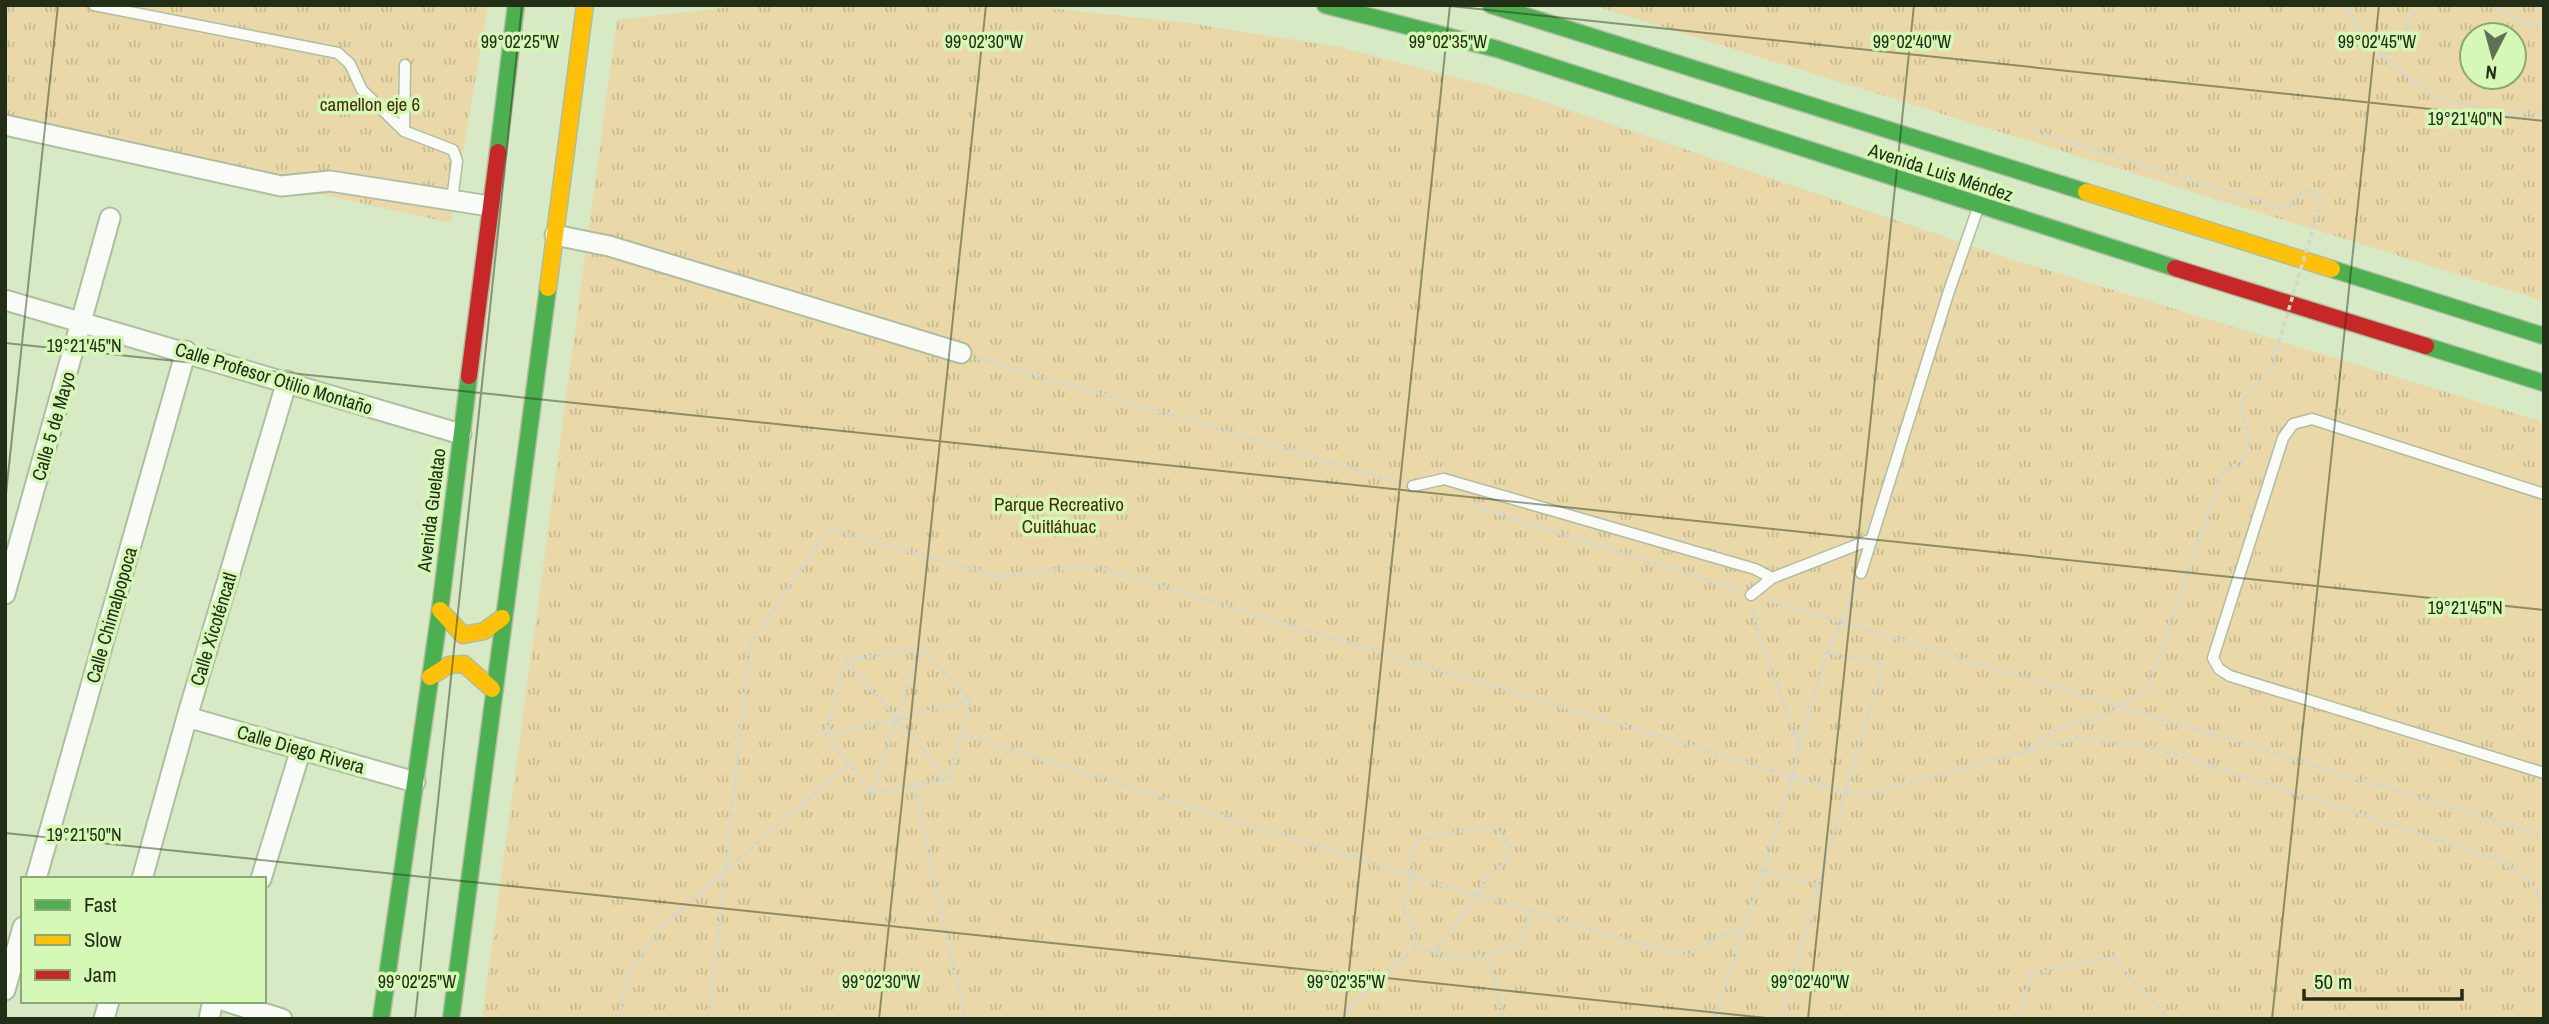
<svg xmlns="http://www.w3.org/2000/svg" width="2549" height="1024" font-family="'Archivo Narrow',sans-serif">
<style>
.park{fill:url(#park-tufts);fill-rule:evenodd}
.garden{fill:#ead8a8}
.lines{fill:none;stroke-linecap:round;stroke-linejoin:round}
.lane-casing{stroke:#afbda1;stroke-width:13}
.street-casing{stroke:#afbda1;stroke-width:23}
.fast-casing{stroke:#afbda1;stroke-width:19}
.slow-casing{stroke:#afbda1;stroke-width:19}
.jam-casing{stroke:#afbda1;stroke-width:19}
.path{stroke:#d3d8cd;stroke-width:3.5;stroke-dasharray:5 3.5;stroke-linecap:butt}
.lane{stroke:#f9fcf6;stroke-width:10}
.street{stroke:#f9fcf6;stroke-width:19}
.fast{stroke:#4caf50;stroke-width:16}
.slow{stroke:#ffc107;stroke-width:16}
.jam{stroke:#c62828;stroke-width:16}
.path-bridge{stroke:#d3d8cd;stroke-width:3.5;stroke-dasharray:5 3.5;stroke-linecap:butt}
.ticks{fill:none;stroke:#222e15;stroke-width:2;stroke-opacity:0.45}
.labels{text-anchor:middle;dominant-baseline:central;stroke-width:7;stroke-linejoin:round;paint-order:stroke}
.park-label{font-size:19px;fill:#472c07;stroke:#d6f8b6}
.street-label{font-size:19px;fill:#222e15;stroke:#d6f8b6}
.ticks-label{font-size:18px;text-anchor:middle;fill:#222e15;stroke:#d6f8b6;stroke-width:7;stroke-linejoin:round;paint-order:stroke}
</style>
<defs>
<pattern id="park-tufts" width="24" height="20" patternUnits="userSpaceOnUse" patternTransform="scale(1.75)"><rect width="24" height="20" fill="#ead8a8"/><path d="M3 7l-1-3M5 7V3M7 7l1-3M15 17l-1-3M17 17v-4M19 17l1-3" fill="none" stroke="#c8ba90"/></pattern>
</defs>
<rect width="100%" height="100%" fill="#d7e9c5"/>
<path class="park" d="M5 5H488L451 223 5 124Z
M747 5H1022L1188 23 1340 47 1527 96 2008 258 2544 422V1019H482L617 20Z
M1592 5H2544V301ZM2472 35H2514V77H2472Z"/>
<path class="garden" d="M2293 402 2544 472V616L2537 639 2250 549Z"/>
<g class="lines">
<defs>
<path id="lane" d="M94 5 338 53 350 64 362 90 404 131
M405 65 404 131 453 150 457 161 452 200
M1413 486 1444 479 1755 569 1772 578
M2544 494 2312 419 2293 424 2283 438 2213 658 2219 669 2230 676 2544 773
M1861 573 1949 291 1977 211
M1751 595 1772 578 1872 539"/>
<path id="street" d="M5 125 281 186 330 181 489 206
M555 235 609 246 961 353
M5 300 461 434
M5 594 110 218
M187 717 415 782
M36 879 186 351
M142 879 187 717 287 381
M261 879 301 749
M5 990 23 927
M225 1001 282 1019
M104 1019 109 1001
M209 1019 213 1001"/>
<path id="fast" d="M1325 5 1497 49 2175 268
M1491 5 2086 192
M498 152 516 5
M2332 269 2544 336
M2426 346 2544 383
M381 1019 440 610 469 376
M451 1019 548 288"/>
<path id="slow" d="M2086 192 2332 269
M548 288 585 5
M440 610 463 635 484 631 502 618
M430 677 449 665 464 664 492 689"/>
<path id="jam" d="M2175 268 2426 346
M469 376 498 152"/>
</defs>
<use href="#lane" class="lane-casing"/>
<use href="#street" class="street-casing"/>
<use href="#fast" class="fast-casing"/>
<use href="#slow" class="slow-casing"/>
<use href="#jam" class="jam-casing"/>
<path class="path" d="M2345 5 2370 46 2436 98 2507 113 2544 112
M2487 5 2530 25 2544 26
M2383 56 2401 39 2418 5
M979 358 1401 483
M1475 506 1738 590
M1769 600 2544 835
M1827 653 1857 584
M846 661 948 778
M826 734 897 720 970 700
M961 734 949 779 872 793 826 734 846 661 921 647 970 700 961 734 1413 876 1411 859 1418 840 1492 825 1510 846 1508 861 1486 878 1478 895 1435 952
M2025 750 2055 730 2109 714 2147 689 2198 542
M914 787 965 1019
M872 793 921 647
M1763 869 1820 886
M1413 876 1529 911 1522 943 1476 957H1456L1415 947 1413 925 1403 910Z
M1529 911 1684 956 1731 931 1742 932
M1488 953 1503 1019
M618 1019 630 970 665 923 849 764
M709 1019 750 645 828 529 1001 577 1090 565 1858 796 2077 738 2152 747 2502 861 2525 878 2544 903
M1337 1019 1415 947
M1715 1019 1793 777 1799 746 1756 625 1753 608
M1780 1019C1816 900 1847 781 1884 663L1827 653 1799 746
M2019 1019 2030 975 2112 957 2166 1015 2165 1019"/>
<use href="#lane" class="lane"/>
<use href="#street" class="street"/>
<use href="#fast" class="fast"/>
<use href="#slow" class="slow"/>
<use href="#jam" class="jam"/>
<path class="path-bridge" d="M2035 131 2281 208 2289 206C2300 195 2307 180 2321 202L2269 375 2247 393 2241 407C2247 433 2253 436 2241 463L2224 470 2198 542"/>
</g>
<path class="ticks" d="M1441 5 2544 121M5 343 2544 610M5 503 58 5M5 833 1776 1019M415 1019 522 5M879 1019 986 5M1344 1019 1450 5M1808 1019 1914 5M2272 1019 2379 5"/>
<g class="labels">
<g class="park-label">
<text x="370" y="104">camellon eje 6</text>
<text x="1059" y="504">Parque Recreativo<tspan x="1059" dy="22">Cuitláhuac</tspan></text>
</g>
<g class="street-label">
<text transform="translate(1941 172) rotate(18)">Avenida Luis Méndez</text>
<text transform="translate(274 378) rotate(17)">Calle Profesor Otilio Montaño</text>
<text transform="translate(53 426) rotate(-74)">Calle 5 de Mayo</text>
<text transform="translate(431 510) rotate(-83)">Avenida Guelatao</text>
<text transform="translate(111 615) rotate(-74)">Calle Chimalpopoca</text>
<text transform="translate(213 629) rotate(-73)">Calle Xicoténcatl</text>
<text transform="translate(301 749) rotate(16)">Calle Diego Rivera</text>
</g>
</g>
<g class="ticks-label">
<text x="520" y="48">99°02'25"W</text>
<text x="984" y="48">99°02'30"W</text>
<text x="1448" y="48">99°02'35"W</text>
<text x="1912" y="48">99°02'40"W</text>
<text x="2377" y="48">99°02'45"W</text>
<text x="2465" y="125">19°21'40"N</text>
<text x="84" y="352">19°21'45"N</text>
<text x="2465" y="614">19°21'45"N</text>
<text x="84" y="841">19°21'50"N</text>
<text x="417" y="988">99°02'25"W</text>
<text x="881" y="988">99°02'30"W</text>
<text x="1346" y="988">99°02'35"W</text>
<text x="1810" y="988">99°02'40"W</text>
</g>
<rect width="2549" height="1024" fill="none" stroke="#222e15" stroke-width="14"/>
<rect x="21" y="877" width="245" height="126" fill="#d6f8b6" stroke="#8ea776" stroke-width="2"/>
<rect x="35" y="900" width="35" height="10" fill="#4caf50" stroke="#8ea776" stroke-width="2"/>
<text x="84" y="912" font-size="21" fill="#222e15">Fast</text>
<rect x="35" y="935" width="35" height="10" fill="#ffc107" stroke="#8ea776" stroke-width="2"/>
<text x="84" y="947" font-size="21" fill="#222e15">Slow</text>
<rect x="35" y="970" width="35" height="10" fill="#c62828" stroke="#8ea776" stroke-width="2"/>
<text x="84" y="982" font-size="21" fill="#222e15">Jam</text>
<g transform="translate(2493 56) rotate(186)"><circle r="33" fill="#d6f8b6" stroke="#8ea776" stroke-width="2"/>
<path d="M0-5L12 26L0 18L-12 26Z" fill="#616f53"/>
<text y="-10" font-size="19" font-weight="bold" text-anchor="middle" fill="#222e15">N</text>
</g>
<path d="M2304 989v10h158v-10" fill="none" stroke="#222e15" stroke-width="3.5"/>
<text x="2314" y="989" font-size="21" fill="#222e15" stroke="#d6f8b6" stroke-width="5" paint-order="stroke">50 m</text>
</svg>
